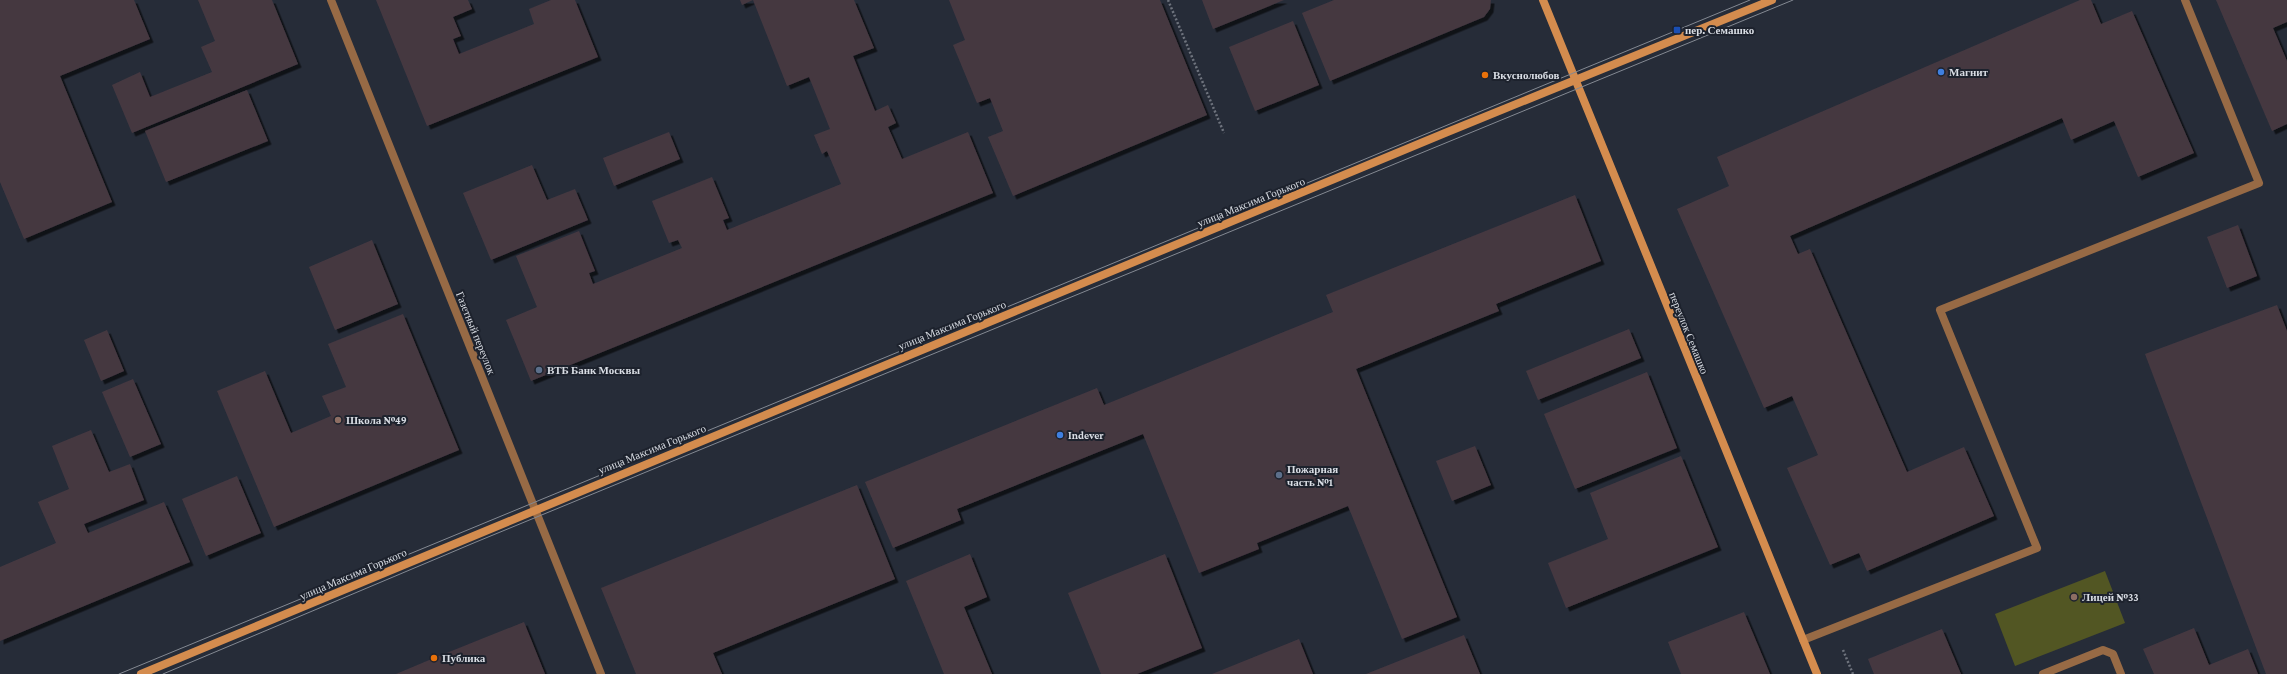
<svg xmlns="http://www.w3.org/2000/svg" width="2287" height="674" font-family="'Crimson Pro',serif">
<style>
.green{fill:#525623}
.building{fill:#453841;filter:url(#shadow)}
.lines{fill:none;stroke-linecap:round;stroke-linejoin:round}
.path{stroke:#6e737d;stroke-width:2.5;stroke-dasharray:2 2;stroke-linecap:butt}
.lane{stroke:#976a45;stroke-width:8}
.street{stroke:#976a45;stroke-width:8}
.secondary{stroke:#d48c4e;stroke-width:8}
.tram{stroke:#848992;stroke-width:1}
.transit-dot{fill:#1a4fb4;stroke:#1d222d;stroke-width:1.5}
.shop-dot{fill:#3f7fe0;stroke:#1d222d;stroke-width:1.5}
.food-dot{fill:#e8710a;stroke:#1d222d;stroke-width:1.5}
.service-dot{fill:#5c6f8a;stroke:#1d222d;stroke-width:1.5}
.education-dot{fill:#8d6e63;stroke:#1d222d;stroke-width:1.5}
.labels{text-anchor:middle;dominant-baseline:central;stroke-width:4;stroke-linejoin:round;paint-order:stroke}
.poi-label{font-size:11px;font-weight:bold;fill:#d9dde4;stroke:#1d222d;text-anchor:start}
.street-label{font-size:11px;fill:#d9dde4;stroke:#1d222d}
</style>
<defs>
<filter id="shadow"><feDropShadow dx="3.5" dy="3.5" stdDeviation="0" flood-color="#0009"/></filter>
</defs>
<rect width="100%" height="100%" fill="#262c38"/>
<path class="green" d="M2105 571 2125 623 2015 666 1995 614Z"/>
<path class="building" d="M0 0H134L150 39 60 76 112 202 24 239 0 182Z
M198 0H272L298 64 132 133 112 85 140 72 150 97 212 72 201 47 215 41Z
M376 0H468L472 9 453 17 461 36 453 39 459 54 534 24 529 9 551 0H575L598 57 427 126Z
M740 0H854L874 48 853 56 875 111 888 105 896 123 888 127 902 159 968 132 993 193 531 381 506 320 537 307 516 256 579 231 595 271 589 273 593 284 682 248 678 240 669 243 652 201 712 177 729 218 723 220 727 230 841 184 827 151 822 154 814 135 830 129 809 77 787 86 753 0 742 5Z
M949 0H1160L1207 115 1013 196 988 137 1003 131 990 98 977 103 953 45 965 40Z
M1202 0H1284L1213 29Z
M1334 0H1491L1490 9 1484 17 1330 81 1302 13Z
M2080 0H2091L2101 24 2132 11 2194 153 2138 177 2114 121 2071 140 2062 118 1790 236 1798 254 1810 249 1907 472 1964 447 1994 516 1867 571 1859 553 1830 565 1787 468 1818 455 1792 396 1764 408 1677 209 1729 186 1717 157Z
M2216 0H2287V22L2273 28 2287 61V124L2272 131Z
M1293 21 1319 85 1255 111 1229 47Z
M247 90 268 141 166 182 145 131Z
M669 132 680 159 614 186 603 158Z
M532 165 547 200 575 189 588 220 491 260 463 193Z
M1575 195 1601 261 1496 304 1499 311 1356 369 1457 617 1402 639 1348 506 1257 543 1259 549 1199 573 1143 434 957 509 961 520 893 548 865 482 1097 388 1104 405 1333 312 1326 295Z
M2238 225 2257 276 2227 288 2207 237Z
M372 240 398 304 335 330 309 267Z
M2277 305 2287 331V674H2266L2145 354Z
M403 314 459 450 274 527 217 391 265 371 291 433 331 416 322 396 346 387 328 344Z
M1629 329 1641 358 1538 400 1526 371Z
M107 330 124 371 101 381 84 340Z
M1647 372 1677 448 1575 489 1544 414Z
M133 379 161 444 130 457 102 392Z
M91 430 109 472 130 464 144 500 84 524 88 533 164 502 190 562 0 641V567L56 543 38 502 69 489 52 446Z
M1475 446 1491 485 1452 501 1436 461Z
M1681 456 1718 547 1566 608 1548 563 1608 539 1590 493Z
M237 476 261 533 206 556 182 499Z
M857 485 895 579 713 653 722 674H636L601 588Z
M970 554 987 597 964 607 992 674H944L906 581Z
M1165 554 1202 648 1137 674H1101L1068 593Z
M1744 612 1770 674H1681L1668 642Z
M524 622 545 674H396L434 658Z
M2194 628 2209 665 2248 649 2258 674H2154L2143 649Z
M1942 629 1961 674H1874L1868 659Z
M1464 635 1480 674H1366Z
M1299 639 1313 674H1212Z"/>
<g class="lines">
<path class="path" d="M1168 0 1224 133
M1843 650 1853 674"/>
<path class="lane" d="M1803 640 2037 548 1940 310 2259 183 2185 0
M2043 674 2103 650 2113 654 2121 674"/>
<path class="street" d="M331 0 601 674"/>
<path class="secondary" d="M1543 0 1817 674
M141 674 1445 133 1772 0"/>
<path class="tram" d="M119 674 1750 0
M163 674 476 542 1793 0"/>
</g>
<rect class="transit-dot" x="1673" y="26" width="8" height="8" rx="2"/>
<g class="shop-dot">
<circle cx="1941" cy="72" r="4"/>
<circle cx="1060" cy="435" r="4"/>
</g>
<g class="food-dot">
<circle cx="1485" cy="75" r="4"/>
<circle cx="434" cy="658" r="4"/>
</g>
<g class="service-dot">
<circle cx="539" cy="370" r="4"/>
<circle cx="1279" cy="475" r="4"/>
</g>
<g class="education-dot">
<circle cx="338" cy="420" r="4"/>
<circle cx="2074" cy="597" r="4"/>
</g>
<g class="labels">
<g class="poi-label">
<text x="1685" y="30">пер. Семашко</text>
<text x="1949" y="72">Магнит</text>
<text x="1493" y="75">Вкуснолюбов</text>
<text x="547" y="370">ВТБ Банк Москвы</text>
<text x="346" y="420">Школа №49</text>
<text x="1068" y="435">Indever</text>
<text x="1287" y="469">Пожарная<tspan x="1287" dy="13">часть №1</tspan></text>
<text x="2082" y="597">Лицей №33</text>
<text x="442" y="658">Публика</text>
</g>
<g class="street-label">
<text transform="translate(1251 202) rotate(-22)">улица Максима Горького</text>
<text transform="translate(952 325) rotate(-22)">улица Максима Горького</text>
<text transform="translate(476 333) rotate(68)">Газетный переулок</text>
<text transform="translate(1689 333) rotate(68)">переулок Семашко</text>
<text transform="translate(652 449) rotate(-22)">улица Максима Горького</text>
<text transform="translate(353 574) rotate(-23)">улица Максима Горького</text>
</g>
</g>
</svg>
